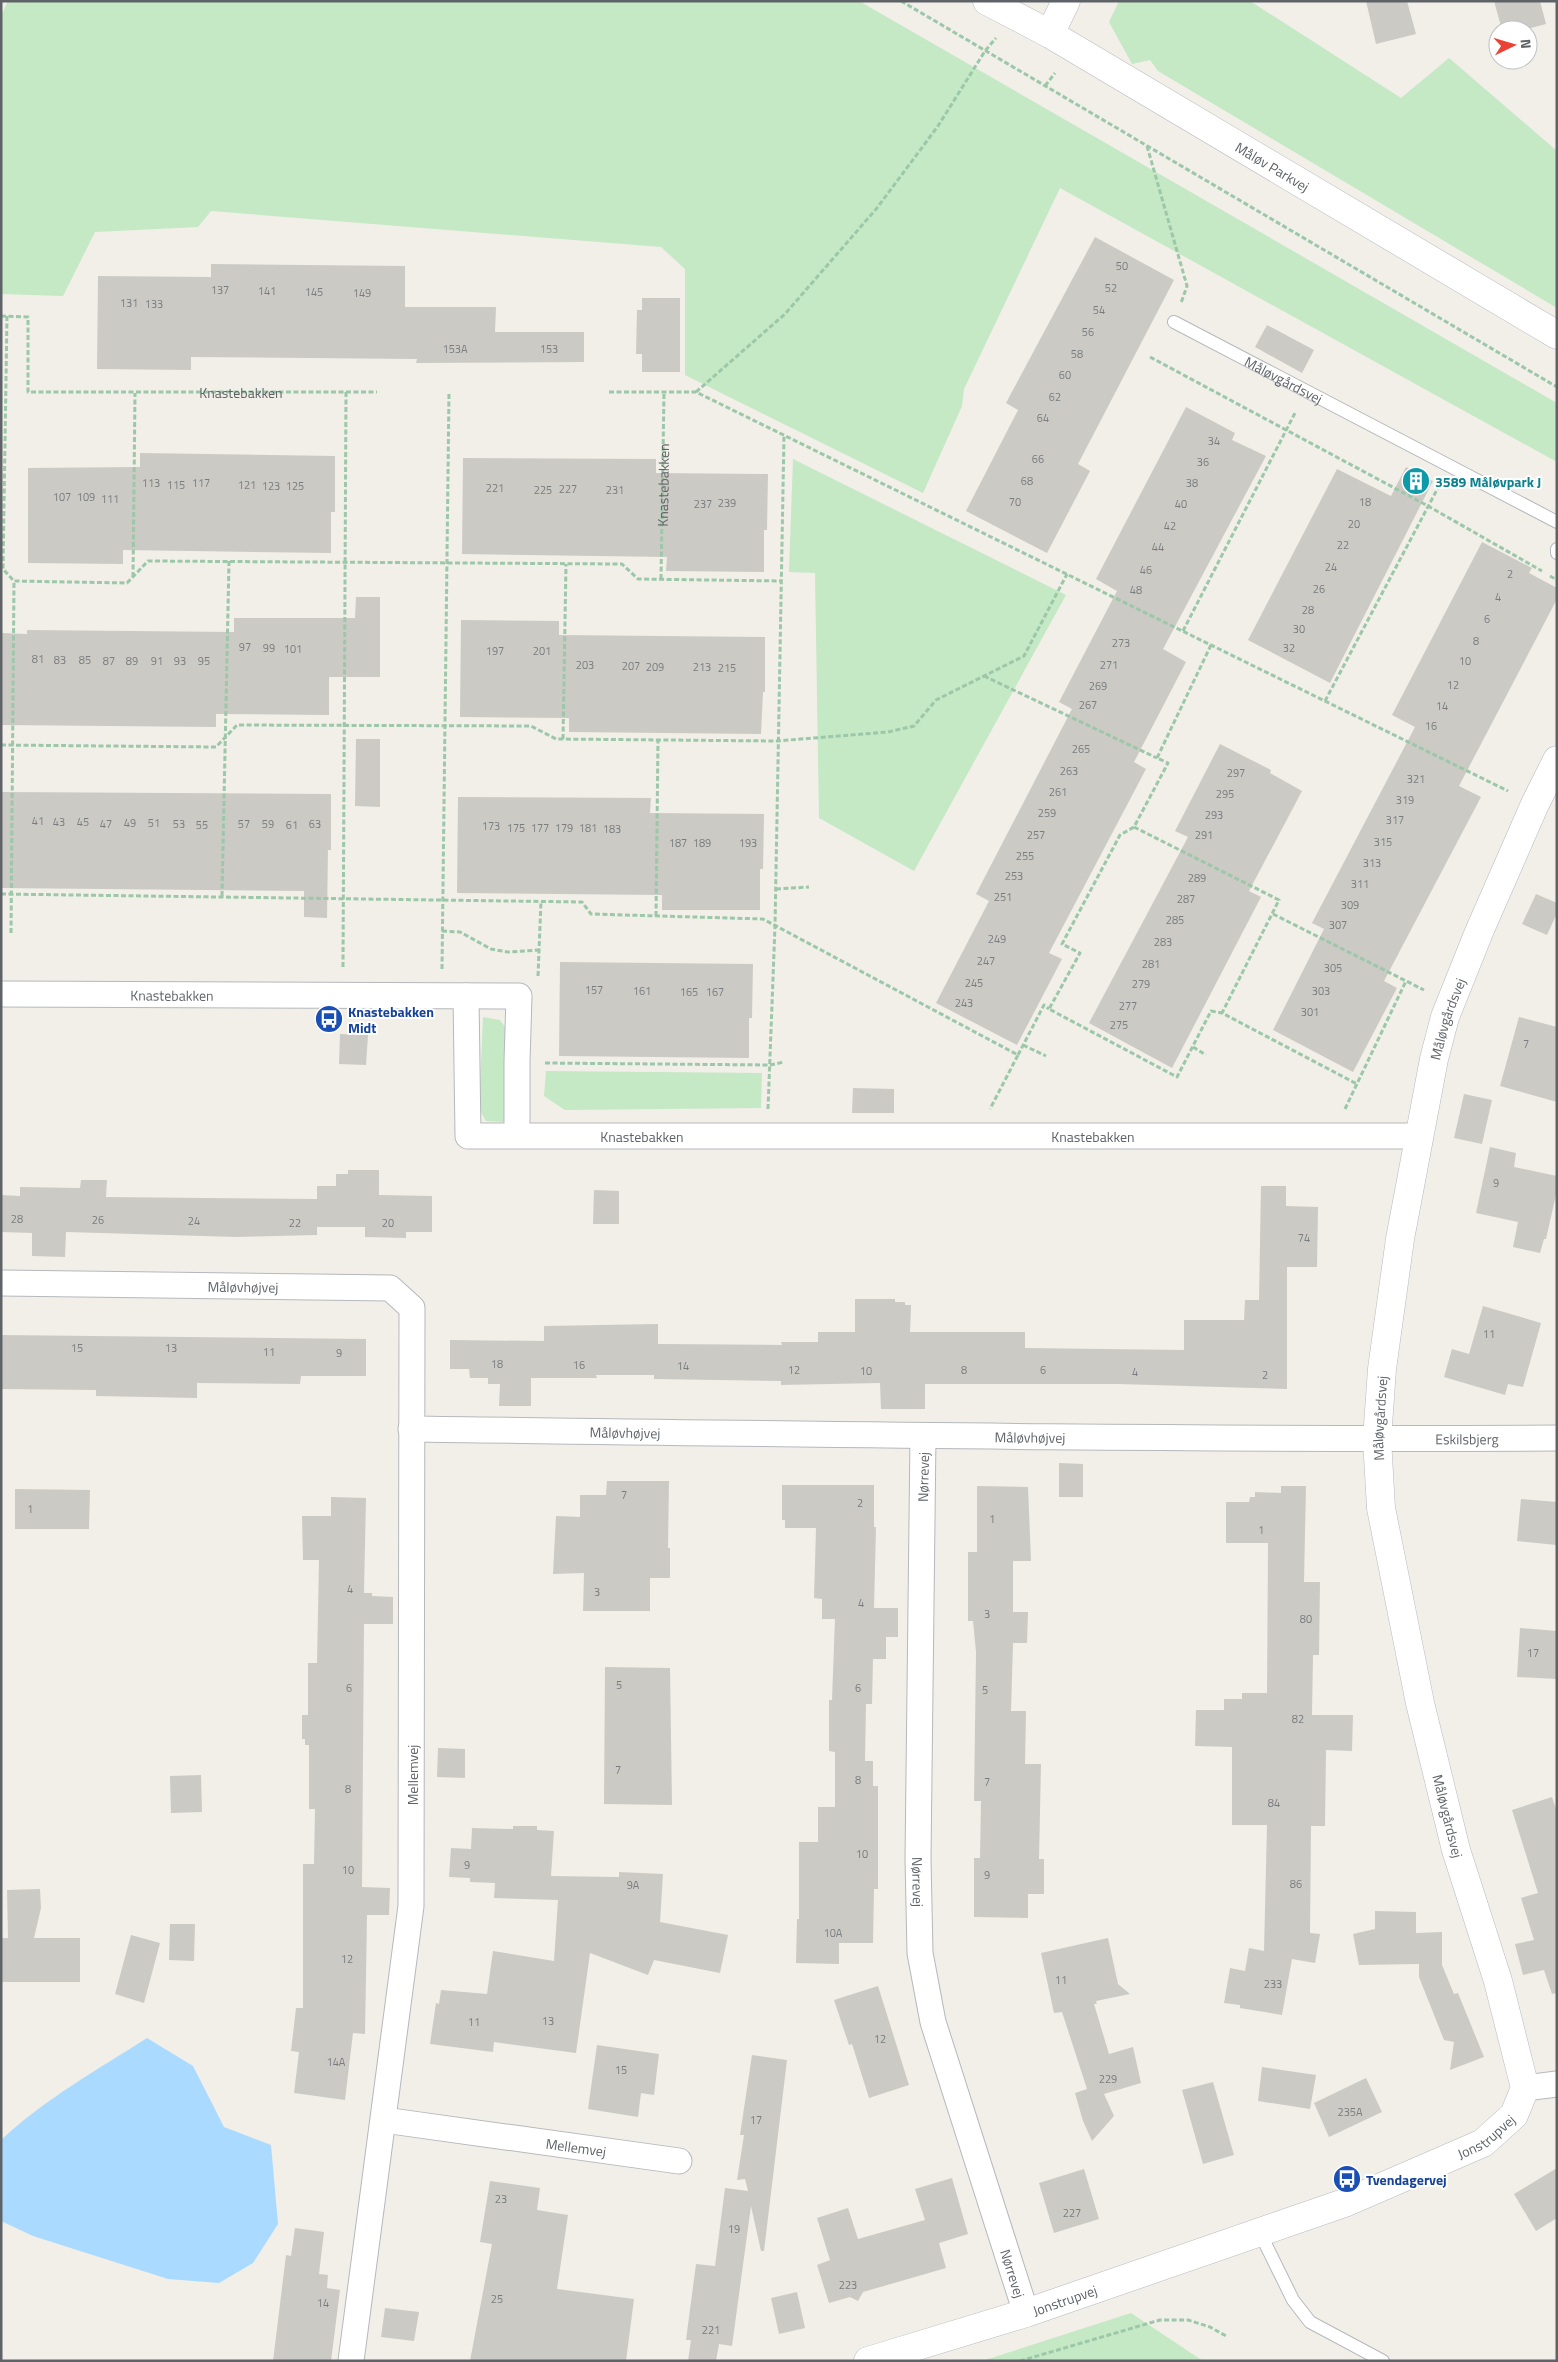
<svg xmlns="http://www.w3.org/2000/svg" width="1558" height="2362" font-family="'Titillium Web',sans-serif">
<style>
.green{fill:#c5e8c5}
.water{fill:#aadaff}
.building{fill:#cccac5}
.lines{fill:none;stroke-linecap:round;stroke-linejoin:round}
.lane-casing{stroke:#b5b8bc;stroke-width:14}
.street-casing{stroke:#b5b8bc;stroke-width:27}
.secondary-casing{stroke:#b6babf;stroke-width:29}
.path{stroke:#9cc7a9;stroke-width:3;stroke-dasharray:5 2.5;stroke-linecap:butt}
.lane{stroke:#fff;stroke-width:12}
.street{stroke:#fff;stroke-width:25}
.secondary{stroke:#fff;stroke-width:28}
.labels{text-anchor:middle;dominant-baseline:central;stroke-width:4;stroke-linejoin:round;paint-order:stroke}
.number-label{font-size:11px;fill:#7a7d7f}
.street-label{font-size:14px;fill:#5f6368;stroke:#fff}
.culture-label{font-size:14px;font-weight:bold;fill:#0d838f;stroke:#fff;text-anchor:start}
.transit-label{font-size:14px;font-weight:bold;fill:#164399;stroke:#fff;text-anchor:start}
</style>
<rect width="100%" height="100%" fill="#f1efe8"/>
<path class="green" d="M8 1H859L1557 403V462L1060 188 964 389 962 406 923 493 685 375V269L661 247 211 211 198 227 95 232 63 296 1 294V16Z
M1119 1H1250L1401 98 1449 58 1557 151V308L1158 71 1150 60 1132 64 1109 22Z
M793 459 1066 595 914 871 819 818 815 573 789 572Z
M483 1017 500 1020 508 1031 504 1122 486 1121 479 1109Z
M546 1071 762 1073 761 1108 565 1110 544 1096Z
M1131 2313 1203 2361H982Z"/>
<path class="water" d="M147 2038 193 2066 224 2127 271 2145 278 2224 253 2263 219 2283 168 2279 33 2236 1 2221V2140C45 2099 97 2070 147 2038Z"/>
<path class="building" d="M1366 1H1407L1416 34 1376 44Z
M1494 1H1540L1546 24 1523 30H1502Z
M1095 237 1174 280 1078 464 1090 471 1047 553 966 511 1018 410 1006 403Z
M211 264 405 266V307H496L495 332H584V362L416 363 417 359 191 357V370L97 369 98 276 211 277Z
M642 298H680V372H642V354H636L637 310H642Z
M1267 325 1314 350 1302 373 1255 347Z
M1186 407 1235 433 1232 440 1266 456 1163 649 1186 662 1134 762 1146 769 1049 953 1062 959 1017 1045 936 1003 989 901 976 894 1072 709 1059 702 1117 591 1096 579Z
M140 453 335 456V512H331V553L123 550V564L28 563V468L140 467Z
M463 458 656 459V473L768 474 767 530H764V572L666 571 667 557 462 554Z
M1406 467 1433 481 1330 683 1248 640 1337 469 1391 496Z
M1482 542 1532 568 1529 573 1557 588V599L1459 786 1481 797 1384 981 1397 988 1353 1072 1273 1030 1324 929 1312 923 1415 727 1392 715Z
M356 597H380V677H329V715L216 714V727L1 725V633L27 634V630L234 632V618H355Z
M461 620 559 621V635L765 637V692H763L761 734 569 732V718L460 717Z
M356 739H380V807L355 806Z
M1220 744 1271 770 1270 773 1302 791 1249 891 1261 897 1172 1068 1089 1023 1188 837 1175 831Z
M1 792 331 794V850H328L327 918 304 917V891L1 888Z
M458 797 651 798 650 813 764 814 763 869H760V910H662V895L457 893Z
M1536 894 1557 903V913L1547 935 1522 924Z
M560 962 753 964 752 1018H749V1058L559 1056Z
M1519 1017 1557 1027V1102L1500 1086Z
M340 1034 368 1035 366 1065 339 1064Z
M853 1088 894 1089V1113H852Z
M1464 1094 1492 1100 1482 1144 1454 1138Z
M1490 1147 1516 1153 1514 1167 1557 1176V1190L1546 1239H1544L1540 1253 1513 1247 1518 1222 1476 1213Z
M348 1170H379V1195L432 1196V1232H406V1238L365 1237V1227H317V1235L237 1237 66 1232 65 1257 32 1256V1233L1 1232V1195L20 1196V1187L80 1188 81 1180H107L106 1197 317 1199V1186H336V1174H348Z
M1261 1186H1286V1206L1318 1207 1317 1267H1287V1389L1118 1384H925V1409H881L880 1383 781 1385V1381L654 1379V1375H596L597 1378H531V1406H499L500 1384H488V1378H470L469 1369H450V1340L544 1341V1326L658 1324V1344L782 1345 781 1342H818V1332H855V1299H895V1302H905V1305H911L910 1332H1025V1348L1184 1350V1320H1244L1245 1300H1259Z
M594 1190 619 1191V1224H593Z
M1483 1306 1541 1323 1523 1387 1508 1384 1505 1395 1444 1377 1452 1349 1469 1354Z
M1 1335 366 1339V1376H301L300 1384 197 1383V1398L96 1396V1390L1 1389Z
M1059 1463 1083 1464V1497H1059Z
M607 1481H669L668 1548H670V1578H650V1611H583L584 1573 553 1574 556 1516 580 1517V1495H606Z
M782 1485H874V1527H876L874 1608H898V1637H886V1659H873L872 1704H866L865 1761H873V1786H878V1889H874L873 1943H839V1964L796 1963 797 1919H799V1842H818V1807H835V1752L829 1751V1700H832L835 1619H822V1599L814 1598 816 1528H785V1520H782Z
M977 1486 1028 1487 1031 1561H1013V1612H1028L1027 1643H1013L1011 1711H1026L1025 1764H1041L1039 1859H1044V1894H1028V1918L974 1917V1858H980L981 1801H974L976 1652 973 1621H968V1552H977Z
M1281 1486H1306L1304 1582H1320L1319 1655H1313L1312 1715H1353L1352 1751 1326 1750 1325 1826H1311L1310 1933 1320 1934 1315 1963 1292 1959 1282 2015 1240 2008V2005L1224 2003 1230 1968 1245 1971 1249 1948 1264 1951 1267 1825H1232V1747L1195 1746 1196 1710H1224V1699H1242V1693H1267L1268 1543H1226V1502H1249L1250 1497H1255V1492L1281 1493Z
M15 1489 90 1490 89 1529H15Z
M331 1497 366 1498 364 1593H372V1596L393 1597V1624H364L362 1887 390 1888 389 1915H367L365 2034 353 2033 345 2100 294 2093 299 2052 291 2051 296 2008H303V1864H314L315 1809H309V1745H305V1739H302V1715H308V1663H317L319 1560H303L302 1516H331Z
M1521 1499 1557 1502V1545L1517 1541Z
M1520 1628 1557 1631V1679L1517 1677Z
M605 1667 670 1668 672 1805 604 1804Z
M438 1748 465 1749V1778L437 1777Z
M201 1775 202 1812 171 1813 170 1776Z
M1552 1797 1557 1812V1993L1552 1994 1544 1970 1523 1975 1515 1944 1534 1940 1521 1898 1538 1893 1512 1810Z
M513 1826H537V1830L554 1831 551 1876 619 1877V1872L663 1874 660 1922 728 1935 720 1973 654 1960 648 1975 590 1953 576 2053 494 2042 493 2052 430 2044 436 2003 439 2004 441 1990 487 1994 493 1951 554 1961 558 1900 494 1898 495 1883 470 1882V1878L449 1877 451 1848 471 1849 472 1828 513 1829Z
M40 1889 41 1908 34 1938H80V1982H1V1938H8L7 1890Z
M1375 1911 1416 1912V1933L1442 1932V1965L1454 1994 1458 1993 1484 2057 1450 2070 1454 2042 1444 2040 1419 1977V1964L1359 1965 1353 1934 1375 1929Z
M170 1924H195L194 1961 169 1960Z
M131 1935 160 1943 144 2003 115 1994Z
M1108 1938 1118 1984 1130 1994 1096 2001 1097 2004H1094L1109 2054 1133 2047 1141 2083 1104 2094 1114 2116 1092 2141 1083 2121 1075 2093 1087 2089 1062 2012 1054 2013 1041 1953Z
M878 1986 909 2085 869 2098 852 2044 849 2045 834 2000Z
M597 2045 659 2054 654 2095 641 2093 638 2117 588 2109Z
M752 2055 787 2060 764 2251H761L751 2206 732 2346 719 2344 716 2361H688L691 2340H686L696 2264 715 2266 725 2188 748 2191 745 2179 737 2180 744 2135H740Z
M1262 2067 1316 2075 1310 2109 1258 2101Z
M1366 2078 1382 2112 1329 2137 1314 2103Z
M1213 2082 1234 2155 1203 2164 1182 2090Z
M1557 2168V2218L1536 2231 1514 2194Z
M1084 2169 1099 2219 1054 2233 1039 2183Z
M952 2178 968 2234 939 2243 946 2268 863 2292 858 2301 850 2297 829 2303 817 2265 830 2260 817 2218 848 2208 858 2239 925 2220 915 2189Z
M490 2181 540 2188 537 2210 568 2215 557 2289 634 2299 626 2361H470L492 2244 480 2242Z
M295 2228 324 2232 319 2274 328 2275 327 2288 340 2290 331 2361H273L286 2255 291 2256Z
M797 2292 805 2328 779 2334 771 2298Z
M385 2308 419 2312 414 2341 381 2337Z"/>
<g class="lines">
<defs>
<g id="lane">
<path id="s3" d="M1174 322 1557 522"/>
<path d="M1557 549V553"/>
<path d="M1260 2233 1293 2300 1310 2322 1383 2361"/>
</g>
<g id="street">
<path id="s4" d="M1 994 519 996 517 1062V1135"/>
<path id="s5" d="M466 996 468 1136H1420"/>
<path id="s6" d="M1 1283 390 1288 412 1308 411 1906 351 2361"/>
<path id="s7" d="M411 1429C793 1434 1175 1440 1557 1438"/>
<path id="s8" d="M923 1436 918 1859 920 1953 933 2022 1026 2313"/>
<path d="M1525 2088 1557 2084"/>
<path id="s9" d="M384 2120 679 2161"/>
</g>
<g id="secondary">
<path id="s10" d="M987 1 1050 34 1557 335"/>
<path d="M1050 34 1066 1"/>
<path id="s11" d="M868 2361 1026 2313 1347 2202 1483 2143 1514 2115 1525 2088 1498 1981 1456 1850 1420 1703 1381 1508 1377 1439 1382 1369 1400 1239 1434 1059 1445 1017 1479 932 1535 804 1557 760"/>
</g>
</defs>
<use href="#lane" class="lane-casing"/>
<use href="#street" class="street-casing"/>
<use href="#secondary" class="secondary-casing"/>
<g class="path">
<path d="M901 1 1557 387"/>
<path d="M1045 86 1055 73"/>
<path d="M1147 146 1187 286 1181 303"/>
<path id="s1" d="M1 316 28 317V392H377"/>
<path d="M7 316 3 569 14 581"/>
<path d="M1150 357 1428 506 1542 571"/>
<path d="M609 392H696L1508 791"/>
<path d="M696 392 785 314 877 208 938 126 985 51 996 38"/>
<path d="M1550 576 1557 580"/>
<path d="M133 577 135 393"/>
<path id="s2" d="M661 579 664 392"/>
<path d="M1183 631 1296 411"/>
<path d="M1211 645 1157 758 1168 763 1134 827 1120 835 1062 944 1080 953 1049 1009 1177 1077 1211 1011 1222 1013"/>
<path d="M984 676 1157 758"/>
<path d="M1325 701 1440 484"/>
<path d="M563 739 566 564"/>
<path d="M1 745 216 747 237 725 531 726 556 739 777 741 888 732 914 726 936 700 1024 656 1067 574"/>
<path d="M1134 827 1279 900 1222 1013 1357 1084"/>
<path d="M776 889 809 887"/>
<path d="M1 894 582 902 591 914 763 919 1018 1055 990 1109"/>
<path d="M222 896 229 561"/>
<path d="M1273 914 1424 990"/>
<path d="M656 916 658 740"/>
<path d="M442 931 460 932 491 949 508 952 539 950"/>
<path d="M11 933 14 581 127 583 148 561 622 564 638 579 781 581"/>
<path d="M343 967 346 392"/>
<path d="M442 969 449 392"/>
<path d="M538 976 541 901"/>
<path d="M1023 1045 1046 1056"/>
<path d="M1193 1047 1206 1055"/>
<path d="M1018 1055 1044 1005 1049 1009"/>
<path d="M545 1063 770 1065 784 1062"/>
<path d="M768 1109 775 926 784 435"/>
<path d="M1345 1109 1406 981"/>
<path d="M1020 2361 1160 2320H1188L1210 2327 1228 2337"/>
</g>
<use href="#lane" class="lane"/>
<use href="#street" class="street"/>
<use href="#secondary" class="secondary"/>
</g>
<defs>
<symbol id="building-disc" viewBox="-11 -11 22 22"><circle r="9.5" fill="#0f9aa8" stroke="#fff"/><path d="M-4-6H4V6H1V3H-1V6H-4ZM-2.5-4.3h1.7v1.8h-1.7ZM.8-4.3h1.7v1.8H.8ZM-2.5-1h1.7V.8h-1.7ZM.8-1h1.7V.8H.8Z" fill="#fff"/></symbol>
<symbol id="bus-disc" viewBox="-11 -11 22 22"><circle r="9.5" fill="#1a4fb4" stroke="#fff"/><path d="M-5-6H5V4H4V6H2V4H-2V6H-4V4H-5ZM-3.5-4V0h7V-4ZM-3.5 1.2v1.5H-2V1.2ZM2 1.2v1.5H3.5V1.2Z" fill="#fff"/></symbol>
</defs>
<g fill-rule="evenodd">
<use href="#building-disc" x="1400" y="465" width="32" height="32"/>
<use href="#bus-disc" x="313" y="1003" width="32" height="32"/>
<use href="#bus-disc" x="1331" y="2163" width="32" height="32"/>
</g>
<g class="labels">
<g class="number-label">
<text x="1122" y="266">50</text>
<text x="1111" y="288">52</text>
<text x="220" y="290">137</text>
<text x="267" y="291">141</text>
<text x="314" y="292">145</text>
<text x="362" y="293">149</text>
<text x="129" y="303">131</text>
<text x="154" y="304">133</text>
<text x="1099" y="310">54</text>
<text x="1088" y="332">56</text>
<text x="455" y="349">153A</text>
<text x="549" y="349">153</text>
<text x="1077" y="354">58</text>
<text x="1065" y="375">60</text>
<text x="1055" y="397">62</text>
<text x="1043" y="418">64</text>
<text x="1214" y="441">34</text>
<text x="1038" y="459">66</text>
<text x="1203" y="462">36</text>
<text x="1027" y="481">68</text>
<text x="151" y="483">113</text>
<text x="201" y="483">117</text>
<text x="1192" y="483">38</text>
<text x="176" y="485">115</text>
<text x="247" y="485">121</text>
<text x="271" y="486">123</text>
<text x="295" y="486">125</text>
<text x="495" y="488">221</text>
<text x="568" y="489">227</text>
<text x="543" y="490">225</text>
<text x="615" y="490">231</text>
<text x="62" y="497">107</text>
<text x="86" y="497">109</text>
<text x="110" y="499">111</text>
<text x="1015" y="502">70</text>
<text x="1365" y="502">18</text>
<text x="727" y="503">239</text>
<text x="703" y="504">237</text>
<text x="1181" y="504">40</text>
<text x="1354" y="524">20</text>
<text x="1170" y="526">42</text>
<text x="1343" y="545">22</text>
<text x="1158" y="547">44</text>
<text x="1331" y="567">24</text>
<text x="1146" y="570">46</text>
<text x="1510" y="574">2</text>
<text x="1319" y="589">26</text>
<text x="1136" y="590">48</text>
<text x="1498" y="597">4</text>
<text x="1308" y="610">28</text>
<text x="1487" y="619">6</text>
<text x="1299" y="629">30</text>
<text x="1476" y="641">8</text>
<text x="1121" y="643">273</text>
<text x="245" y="647">97</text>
<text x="269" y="648">99</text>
<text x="1289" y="648">32</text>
<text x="293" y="649">101</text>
<text x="495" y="651">197</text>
<text x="542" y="651">201</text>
<text x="38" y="659">81</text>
<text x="60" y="660">83</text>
<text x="85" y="660">85</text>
<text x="109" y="661">87</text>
<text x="132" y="661">89</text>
<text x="157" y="661">91</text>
<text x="180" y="661">93</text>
<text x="204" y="661">95</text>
<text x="1465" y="661">10</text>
<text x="585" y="665">203</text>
<text x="1109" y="665">271</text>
<text x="631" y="666">207</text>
<text x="655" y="667">209</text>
<text x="702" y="667">213</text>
<text x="727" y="668">215</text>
<text x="1453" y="685">12</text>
<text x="1098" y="686">269</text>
<text x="1088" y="705">267</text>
<text x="1442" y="706">14</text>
<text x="1431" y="726">16</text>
<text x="1081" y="749">265</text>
<text x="1069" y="771">263</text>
<text x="1236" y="773">297</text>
<text x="1416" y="779">321</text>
<text x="1058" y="792">261</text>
<text x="1225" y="794">295</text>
<text x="1405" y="800">319</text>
<text x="1047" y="813">259</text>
<text x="1214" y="815">293</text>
<text x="1395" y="820">317</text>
<text x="38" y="821">41</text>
<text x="59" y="822">43</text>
<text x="83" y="822">45</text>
<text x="130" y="823">49</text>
<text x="154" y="823">51</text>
<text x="106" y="824">47</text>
<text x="179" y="824">53</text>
<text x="244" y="824">57</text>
<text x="268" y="824">59</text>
<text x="315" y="824">63</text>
<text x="202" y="825">55</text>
<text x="292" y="825">61</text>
<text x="491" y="826">173</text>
<text x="516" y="828">175</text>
<text x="540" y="828">177</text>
<text x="564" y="828">179</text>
<text x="588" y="828">181</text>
<text x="612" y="829">183</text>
<text x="1036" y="835">257</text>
<text x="1204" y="835">291</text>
<text x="1383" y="842">315</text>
<text x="678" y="843">187</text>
<text x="702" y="843">189</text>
<text x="748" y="843">193</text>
<text x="1025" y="856">255</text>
<text x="1372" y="863">313</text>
<text x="1014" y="876">253</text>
<text x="1197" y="878">289</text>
<text x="1360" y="884">311</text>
<text x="1003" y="897">251</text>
<text x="1186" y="899">287</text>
<text x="1350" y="905">309</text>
<text x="1175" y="920">285</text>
<text x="1338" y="925">307</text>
<text x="997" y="939">249</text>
<text x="1163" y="942">283</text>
<text x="986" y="961">247</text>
<text x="1151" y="964">281</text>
<text x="1333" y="968">305</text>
<text x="974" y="983">245</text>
<text x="1141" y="984">279</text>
<text x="594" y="990">157</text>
<text x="642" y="991">161</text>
<text x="1321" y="991">303</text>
<text x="689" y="992">165</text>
<text x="715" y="992">167</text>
<text x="964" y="1003">243</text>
<text x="1128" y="1006">277</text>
<text x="1310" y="1012">301</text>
<text x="1119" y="1025">275</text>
<text x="1526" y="1044">7</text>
<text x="1496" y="1183">9</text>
<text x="17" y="1219">28</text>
<text x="98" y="1220">26</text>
<text x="194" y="1221">24</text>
<text x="295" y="1223">22</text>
<text x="388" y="1223">20</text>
<text x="1304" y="1238">74</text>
<text x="1489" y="1334">11</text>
<text x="77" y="1348">15</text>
<text x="171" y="1348">13</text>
<text x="269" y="1352">11</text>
<text x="339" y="1353">9</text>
<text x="497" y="1364">18</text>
<text x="579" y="1365">16</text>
<text x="683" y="1366">14</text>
<text x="794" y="1370">12</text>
<text x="964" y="1370">8</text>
<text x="1043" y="1370">6</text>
<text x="866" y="1371">10</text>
<text x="1135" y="1372">4</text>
<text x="1265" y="1375">2</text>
<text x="624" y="1495">7</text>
<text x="860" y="1503">2</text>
<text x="30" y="1509">1</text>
<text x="992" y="1519">1</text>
<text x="1261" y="1530">1</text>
<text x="350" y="1589">4</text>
<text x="597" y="1592">3</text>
<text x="861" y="1603">4</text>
<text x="987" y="1614">3</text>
<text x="1306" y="1619">80</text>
<text x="1533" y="1653">17</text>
<text x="619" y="1685">5</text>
<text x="349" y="1688">6</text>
<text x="858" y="1688">6</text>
<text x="985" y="1690">5</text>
<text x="1298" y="1719">82</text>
<text x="618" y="1770">7</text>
<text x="858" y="1780">8</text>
<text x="987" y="1782">7</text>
<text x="348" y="1789">8</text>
<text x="1274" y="1803">84</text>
<text x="862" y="1854">10</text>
<text x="467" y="1865">9</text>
<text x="348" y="1870">10</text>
<text x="987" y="1875">9</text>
<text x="1296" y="1884">86</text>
<text x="633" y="1885">9A</text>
<text x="833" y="1933">10A</text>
<text x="347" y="1959">12</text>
<text x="1061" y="1980">11</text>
<text x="1273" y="1984">233</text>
<text x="548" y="2021">13</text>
<text x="474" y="2022">11</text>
<text x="880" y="2039">12</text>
<text x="336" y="2062">14A</text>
<text x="621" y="2070">15</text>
<text x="1108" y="2079">229</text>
<text x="1350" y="2112">235A</text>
<text x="756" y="2120">17</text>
<text x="501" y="2199">23</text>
<text x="1072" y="2213">227</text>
<text x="734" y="2229">19</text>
<text x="848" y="2285">223</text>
<text x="497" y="2299">25</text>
<text x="323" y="2303">14</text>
<text x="711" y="2330">221</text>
</g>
<g class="street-label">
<text stroke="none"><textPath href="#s10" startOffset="330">Måløv Parkvej</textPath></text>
<text stroke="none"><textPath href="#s3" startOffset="124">Måløvgårdsvej</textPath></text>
<text stroke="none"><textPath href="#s1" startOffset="315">Knastebakken</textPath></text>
<text stroke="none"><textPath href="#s2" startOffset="94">Knastebakken</textPath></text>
<text stroke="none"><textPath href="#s4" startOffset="171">Knastebakken</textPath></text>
<text stroke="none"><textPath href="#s11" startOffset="1818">Måløvgårdsvej</textPath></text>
<text stroke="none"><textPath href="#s5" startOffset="314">Knastebakken</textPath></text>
<text stroke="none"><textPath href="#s5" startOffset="765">Knastebakken</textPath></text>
<text stroke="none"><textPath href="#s6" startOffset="242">Måløvhøjvej</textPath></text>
<text stroke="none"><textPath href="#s11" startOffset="1412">Måløvgårdsvej</textPath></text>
<text stroke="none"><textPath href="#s7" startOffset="214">Måløvhøjvej</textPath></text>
<text stroke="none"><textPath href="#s7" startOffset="619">Måløvhøjvej</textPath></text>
<text stroke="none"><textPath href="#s7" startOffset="1056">Eskilsbjerg</textPath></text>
<text transform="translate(923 1477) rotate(-89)">Nørrevej</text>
<text transform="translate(412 1775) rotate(-90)">Mellemvej</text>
<text transform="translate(1448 1816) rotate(76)">Måløvgårdsvej</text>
<text stroke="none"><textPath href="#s8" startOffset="446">Nørrevej</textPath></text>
<text stroke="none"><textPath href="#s11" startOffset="659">Jonstrupvej</textPath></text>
<text stroke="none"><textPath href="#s9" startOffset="194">Mellemvej</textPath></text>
<text stroke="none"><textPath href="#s8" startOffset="851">Nørrevej</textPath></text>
<text stroke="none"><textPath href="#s11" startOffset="206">Jonstrupvej</textPath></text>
</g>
<g class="culture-label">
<text x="1435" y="481">3589 Måløvpark J</text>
</g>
<g class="transit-label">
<text x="348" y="1011">Knastebakken<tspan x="348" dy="16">Midt</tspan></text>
<text x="1366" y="2179">Tvendagervej</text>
</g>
</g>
<rect width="1558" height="2362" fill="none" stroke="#5f6368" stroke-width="5"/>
<g transform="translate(1513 45) rotate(85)"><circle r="24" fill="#ffffff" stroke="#bfc1c3"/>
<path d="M0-4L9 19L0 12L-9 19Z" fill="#ea4335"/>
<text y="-8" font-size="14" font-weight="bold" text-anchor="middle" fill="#5f6368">N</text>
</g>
</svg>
